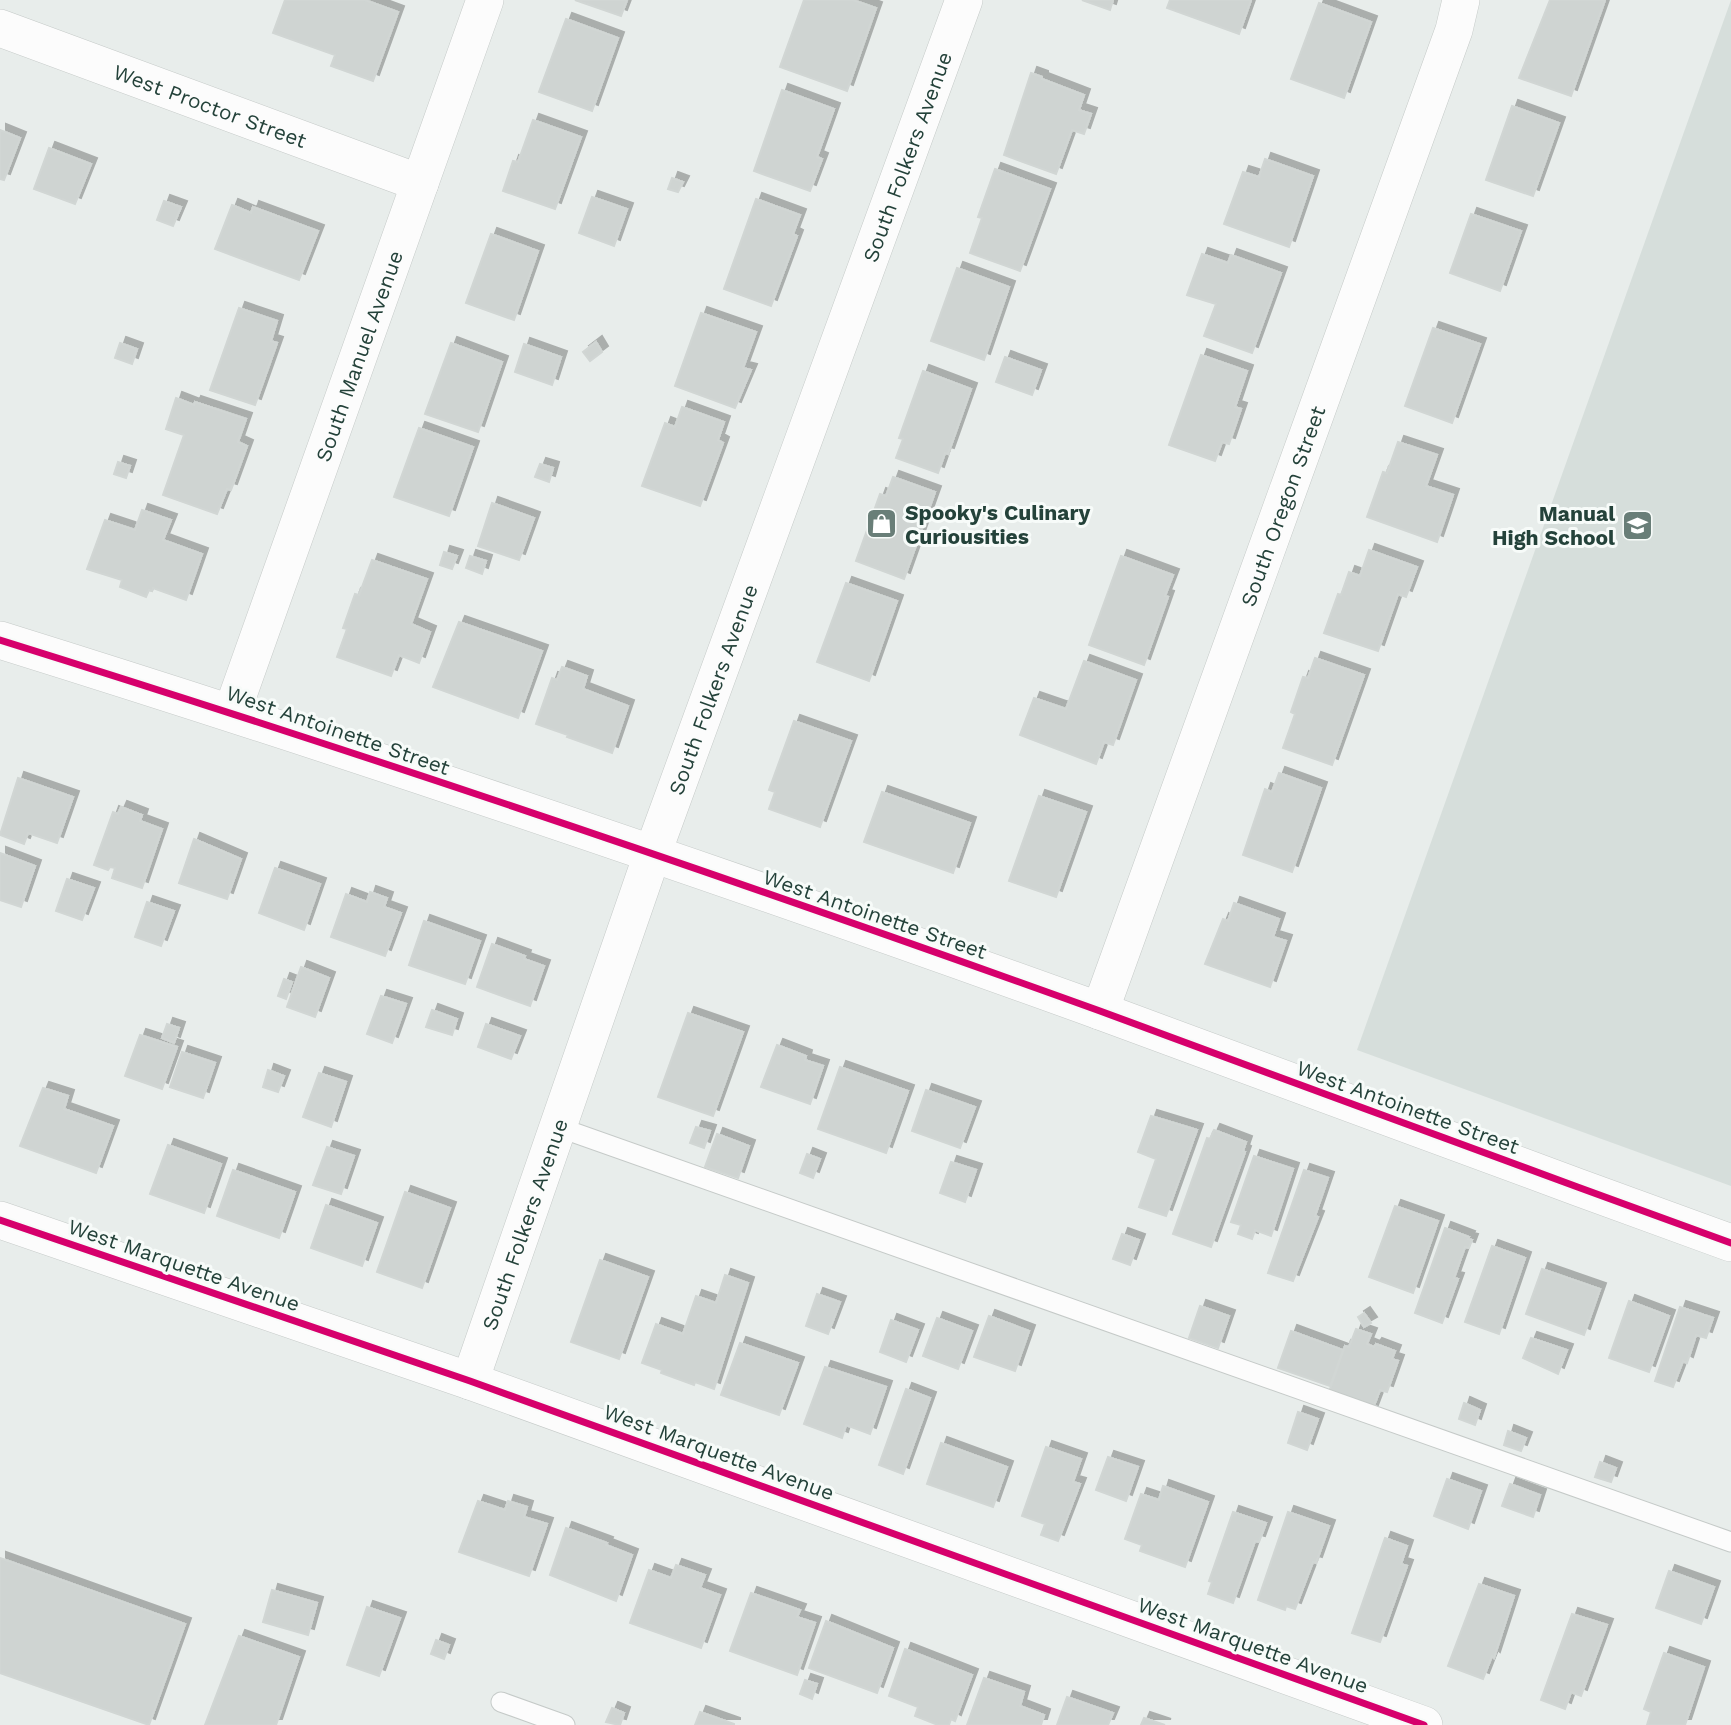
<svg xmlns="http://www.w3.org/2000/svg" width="1731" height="1725" font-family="'Work Sans',sans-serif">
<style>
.built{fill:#d6dedb}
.building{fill:#cfd4d2;stroke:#d1d6d4;stroke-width:2;filter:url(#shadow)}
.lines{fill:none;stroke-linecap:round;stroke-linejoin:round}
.lane-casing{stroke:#c5cac8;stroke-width:21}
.street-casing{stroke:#c5cac8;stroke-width:38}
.lane{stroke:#fcfcfc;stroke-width:19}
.street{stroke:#fcfcfc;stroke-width:37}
.cycleway-casing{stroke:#f7fbf9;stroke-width:11}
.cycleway{stroke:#d6006c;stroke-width:7}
.labels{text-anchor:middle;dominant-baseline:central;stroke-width:6;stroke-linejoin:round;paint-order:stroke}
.street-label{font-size:21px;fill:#24423a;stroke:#f7fbf9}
.poi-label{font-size:21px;font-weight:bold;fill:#24423a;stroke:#f7fbf9;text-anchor:start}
</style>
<defs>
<filter id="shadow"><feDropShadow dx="6" dy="-6" stdDeviation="0" flood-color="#0004"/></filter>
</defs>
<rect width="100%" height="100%" fill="#e8edeb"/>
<path class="built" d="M1731 0V1186L1357 1050Z"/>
<path class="building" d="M285 0H365L398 12 373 81 331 66 335 55 273 33Z
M575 0H627L621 16Z
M804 0H853L876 8 847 91 780 67Z
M1082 0H1113L1110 10Z
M1170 0H1251L1239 34 1167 8Z
M1550 0H1605L1571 96 1519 78Z
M1319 3 1371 22 1344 98 1291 79Z
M566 19 618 38 592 111 539 92Z
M1031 73 1042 77V79L1084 95 1079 110 1091 114 1084 134 1072 130 1056 174 1004 155Z
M782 90 834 109 817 157 822 159 810 191 754 171Z
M1512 106 1559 123 1533 196 1486 180Z
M533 120 581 137 555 209 503 191 513 161 518 162Z
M0 130 20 138 4 180 0 179Z
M49 148 91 164 75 204 34 189Z
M1265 159 1313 176 1289 247 1224 224 1243 172 1259 177Z
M995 169 1050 189 1020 271 970 253 982 218 978 217Z
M672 178 683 182 678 192 668 189Z
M592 197 627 209 614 246 579 233Z
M756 199 800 215 793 234 797 236 771 306 724 289Z
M164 201 181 207 173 226 157 220Z
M232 205 251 213 253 207 318 231 299 280 215 249Z
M1471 214 1521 231 1500 291 1450 273Z
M491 234 538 251 514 320 466 303Z
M1202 254 1228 263 1231 255 1281 273 1252 353 1204 336 1216 304 1187 295Z
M957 268 1009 287 984 360 931 341Z
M239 308 277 321 271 341 277 343 255 405 210 390Z
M701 313 756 332 743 368 751 370 735 408 675 386Z
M1433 328 1480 344 1452 423 1405 406Z
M596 342 602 352 590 361 583 352Z
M120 343 137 349 132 364 115 358Z
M451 343 502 362 478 432 425 414Z
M524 344 561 357 552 385 515 372Z
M1201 355 1247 371 1235 407 1241 409 1229 444 1222 442 1215 461 1169 445Z
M1005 357 1041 370 1032 395 996 382Z
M923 371 971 389 948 454 945 453 938 473 896 458 903 439 899 438Z
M176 398 194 405 195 402 246 419 238 442 247 446 231 490 227 489 217 514 163 495 184 435 166 429Z
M682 407 724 422 718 440 723 443 700 506 642 486 665 423 675 427Z
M419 428 473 447 449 516 394 497Z
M1398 442 1437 455 1426 486 1453 495 1437 542 1367 517 1383 472 1387 473Z
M118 462 130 466 126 478 114 474Z
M540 464 553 468 549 482 535 477Z
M893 477 935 492 904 579 856 561 880 494 886 496Z
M492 503 534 518 519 560 478 546Z
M142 510 171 520 163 540 202 554 186 600 153 588 152 591 149 590 146 597 120 587 122 580 87 569 105 520 135 530Z
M1369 550 1417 567 1406 597 1398 594 1378 651 1324 633 1338 594 1341 595 1349 572 1360 576Z
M444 552 457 556 452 569 440 565Z
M470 556 486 561 482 574 466 568Z
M1121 556 1173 575 1165 596 1168 597 1144 665 1089 645Z
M372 560 427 579 411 624 430 632 419 663 399 655 391 676 337 657 347 629 343 628 355 594 359 595Z
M846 583 897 601 869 681 817 662Z
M459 622 542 651 518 718 433 687Z
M1315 658 1364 675 1332 765 1283 748 1295 714 1291 712 1303 677 1308 678Z
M1084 661 1136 680 1113 745 1104 742 1096 764 1020 735 1034 698 1066 709Z
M562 667 587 676 583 689 628 706 612 753 567 737 568 735 536 724 552 678 557 680Z
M794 721 851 741 820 827 769 809 775 792 769 790Z
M1279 773 1321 788 1292 872 1243 855 1265 789 1272 792Z
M18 778 73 797 57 843 28 833 24 844 0 835Z
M882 792 970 823 953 873 864 842Z
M1039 796 1086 812 1056 897 1009 881Z
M121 807 142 815 140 821 162 829 142 888 112 878 115 868 110 867 108 870 94 865 113 812 118 814Z
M194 839 241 859 227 899 179 883Z
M0 853 35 866 21 907 0 900Z
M275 868 320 884 304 930 259 913Z
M67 879 94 888 82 920 56 911Z
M370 892 387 898 384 907 401 913 385 956 331 937 346 894 367 902Z
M147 902 174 911 161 946 135 937Z
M1234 903 1279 919 1273 937 1286 941 1270 987 1205 964 1223 919 1228 921Z
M424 921 480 941 465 984 409 965Z
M492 944 525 956 524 959 544 966 530 1006 477 987Z
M301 967 329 978 315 1017 287 1007Z
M284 979 292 982 286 999 278 996Z
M381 996 406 1004 392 1043 367 1034Z
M432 1010 457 1019 452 1035 426 1027Z
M688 1013 743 1032 713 1116 658 1097Z
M167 1024 179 1028 174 1043 162 1038Z
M486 1024 520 1036 511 1059 478 1047Z
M140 1035 177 1047 162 1089 125 1076Z
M777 1045 806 1056 805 1060 823 1066 810 1104 761 1087Z
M182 1052 215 1063 203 1098 170 1087Z
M840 1067 908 1091 886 1153 818 1129Z
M268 1070 284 1076 278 1092 263 1087Z
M319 1073 346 1082 331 1127 303 1117Z
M43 1088 68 1096 64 1109 113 1126 96 1173 20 1146Z
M926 1090 975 1107 960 1148 912 1131Z
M1151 1116 1197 1130 1166 1216 1139 1207 1156 1159 1138 1152Z
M696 1127 710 1131 704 1148 690 1143Z
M1214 1130 1246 1142 1243 1151 1245 1152 1211 1247 1173 1234 1207 1138 1210 1139Z
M717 1134 749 1146 738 1178 705 1167Z
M168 1145 221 1164 204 1213 150 1194Z
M327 1147 354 1156 341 1194 313 1185Z
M807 1154 820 1159 813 1178 800 1173Z
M1254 1156 1293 1169 1271 1236 1255 1230 1252 1239 1238 1234 1241 1225 1231 1222Z
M951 1162 976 1170 965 1202 940 1193Z
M233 1170 295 1192 279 1238 217 1216Z
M1304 1170 1328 1178 1315 1216 1318 1217 1293 1281 1268 1273Z
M405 1192 450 1208 422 1288 377 1272Z
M326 1205 377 1223 362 1266 311 1248Z
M1395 1206 1438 1221 1413 1293 1369 1277Z
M1445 1228 1469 1237 1468 1239 1472 1240 1469 1248 1465 1247 1454 1278 1458 1279 1442 1323 1415 1313Z
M1122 1234 1139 1240 1130 1265 1113 1259Z
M1492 1246 1525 1258 1499 1334 1465 1322Z
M600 1260 648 1277 619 1359 571 1342Z
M1542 1269 1600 1289 1584 1335 1526 1314Z
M725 1275 748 1283 714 1389 695 1382 694 1385 661 1373 662 1370 642 1363 656 1324 683 1334 696 1296 716 1303Z
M817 1294 840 1302 828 1334 806 1326Z
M1629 1301 1669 1316 1649 1372 1609 1358Z
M1200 1306 1229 1316 1218 1348 1189 1338Z
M1680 1307 1713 1318 1706 1338 1696 1335 1687 1363 1683 1361 1673 1387 1655 1381Z
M1364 1313 1371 1323 1364 1327 1358 1317Z
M989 1316 1029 1331 1015 1371 974 1357Z
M937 1318 972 1331 958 1369 923 1356Z
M891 1320 918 1330 906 1362 880 1352Z
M1356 1329 1371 1334 1367 1344 1374 1347 1376 1344 1395 1351 1392 1359 1398 1361 1387 1392 1380 1390 1372 1411 1328 1395 1345 1346 1349 1347Z
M1291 1331 1343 1350 1330 1386 1278 1368Z
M1531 1338 1567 1350 1558 1374 1523 1358Z
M740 1343 798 1363 779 1415 721 1395Z
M825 1367 886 1387 870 1434 846 1425 842 1438 804 1424Z
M906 1389 930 1398 903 1474 879 1465Z
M1464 1403 1480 1410 1475 1425 1459 1419Z
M1298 1412 1318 1419 1307 1450 1288 1443Z
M1508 1431 1526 1438 1521 1451 1504 1445Z
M941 1443 1007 1467 993 1507 927 1484Z
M1046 1447 1081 1459 1073 1482 1080 1484 1058 1541 1041 1535 1045 1524 1022 1516Z
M1108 1457 1138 1467 1126 1501 1096 1490Z
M1600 1462 1616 1468 1611 1482 1595 1477Z
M1447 1479 1481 1491 1468 1529 1434 1516Z
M1510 1484 1540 1495 1533 1517 1502 1506Z
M1163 1486 1208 1502 1185 1567 1140 1551 1142 1545 1125 1539 1141 1494 1159 1500Z
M478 1501 505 1510 508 1501 527 1507 524 1517 547 1524 529 1576 459 1552Z
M1233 1512 1266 1523 1259 1542 1255 1541 1233 1603 1208 1594 1212 1582 1209 1581Z
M1288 1512 1329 1526 1316 1563 1313 1562 1295 1609 1286 1606 1285 1610 1258 1600Z
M566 1528 607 1543 606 1545 632 1555 616 1601 550 1575Z
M1385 1538 1407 1546 1401 1564 1407 1566 1380 1642 1352 1633Z
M0 1558 185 1624 149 1725 0 1673Z
M676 1565 705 1575 700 1588 720 1595 701 1648 630 1623 649 1570 671 1578Z
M1669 1571 1714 1587 1701 1624 1656 1608Z
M1479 1584 1514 1596 1494 1658 1492 1656 1483 1679 1448 1666Z
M272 1590 317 1603 308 1635 263 1622Z
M751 1593 800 1610 797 1617 815 1623 797 1675 730 1651Z
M367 1607 400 1618 379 1676 347 1665Z
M1572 1614 1607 1625 1581 1696 1571 1692 1565 1709 1541 1700Z
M826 1621 893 1648 877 1693 809 1668Z
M239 1636 299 1657 276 1725H205Z
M436 1640 449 1645 444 1659 431 1654Z
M905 1649 972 1675 955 1721 951 1719 949 1725H938L915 1716 918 1707 889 1696Z
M1664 1653 1704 1667 1685 1725H1647L1651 1712 1644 1709Z
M984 1678 1024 1692 1020 1706 1044 1715 1041 1725H967Z
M805 1680 817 1684 812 1699 800 1694Z
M1067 1697 1113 1713 1108 1725H1057Z
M612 1708 624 1713 620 1725 606 1722Z
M700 1712 734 1724V1725H695Z
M1144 1718 1165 1725H1141Z"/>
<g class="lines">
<defs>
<path id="lane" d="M558 1127 1731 1542
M501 1702 565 1725"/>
<g id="street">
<path id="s1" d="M0 28 420 183"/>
<path d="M0 640C369 755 736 880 1100 1011 1310 1087 1520 1167 1731 1243"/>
<path id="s2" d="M232 712 485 0"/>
<path id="s3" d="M1100 1011 1454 30 1461 0"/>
<path d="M0 1220 470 1381 1424 1725"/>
<path id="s4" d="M470 1381 652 855 964 0"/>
</g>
</defs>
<use href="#lane" class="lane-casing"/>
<use href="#street" class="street-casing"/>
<use href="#lane" class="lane"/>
<use href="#street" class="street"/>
<defs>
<path id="cycleway" d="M0 640C369 755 736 880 1100 1011 1310 1087 1520 1167 1731 1243
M0 1220 470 1381 1424 1725"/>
</defs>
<use href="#cycleway" class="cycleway-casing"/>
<use href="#cycleway" class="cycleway"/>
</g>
<defs>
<symbol id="shop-square" viewBox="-11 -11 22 22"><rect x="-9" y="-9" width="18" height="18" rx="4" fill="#697e78" stroke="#f7fbf9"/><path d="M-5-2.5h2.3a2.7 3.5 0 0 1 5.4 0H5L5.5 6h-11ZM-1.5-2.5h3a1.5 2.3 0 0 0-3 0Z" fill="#fff"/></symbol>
<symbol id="school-square" viewBox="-11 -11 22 22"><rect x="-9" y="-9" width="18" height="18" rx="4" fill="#697e78" stroke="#f7fbf9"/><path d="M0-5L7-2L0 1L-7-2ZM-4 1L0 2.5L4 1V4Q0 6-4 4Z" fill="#fff"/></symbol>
</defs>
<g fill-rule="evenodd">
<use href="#shop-square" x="864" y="506" width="35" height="35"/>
<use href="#school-square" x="1620" y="508" width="35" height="35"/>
</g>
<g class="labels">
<g class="street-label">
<text stroke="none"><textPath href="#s1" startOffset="224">West Proctor Street</textPath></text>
<text stroke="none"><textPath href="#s4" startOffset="1300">South Folkers Avenue</textPath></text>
<text stroke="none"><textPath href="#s2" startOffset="378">South Manuel Avenue</textPath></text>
<text stroke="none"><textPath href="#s3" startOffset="537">South Oregon Street</textPath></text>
<text stroke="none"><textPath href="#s4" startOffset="733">South Folkers Avenue</textPath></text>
<text transform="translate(338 730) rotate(19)">West Antoinette Street</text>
<text transform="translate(875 914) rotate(19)">West Antoinette Street</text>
<text transform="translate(1408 1107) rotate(20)">West Antoinette Street</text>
<text stroke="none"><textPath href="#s4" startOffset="166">South Folkers Avenue</textPath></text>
<text transform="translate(184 1265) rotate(19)">West Marquette Avenue</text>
<text transform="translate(719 1452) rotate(20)">West Marquette Avenue</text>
<text transform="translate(1253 1645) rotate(20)">West Marquette Avenue</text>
</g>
<g class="poi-label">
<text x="905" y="512">Spooky's Culinary<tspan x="905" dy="24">Curiousities</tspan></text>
<text x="1615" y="513" text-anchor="end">Manual<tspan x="1615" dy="24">High School</tspan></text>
</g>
</g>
</svg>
